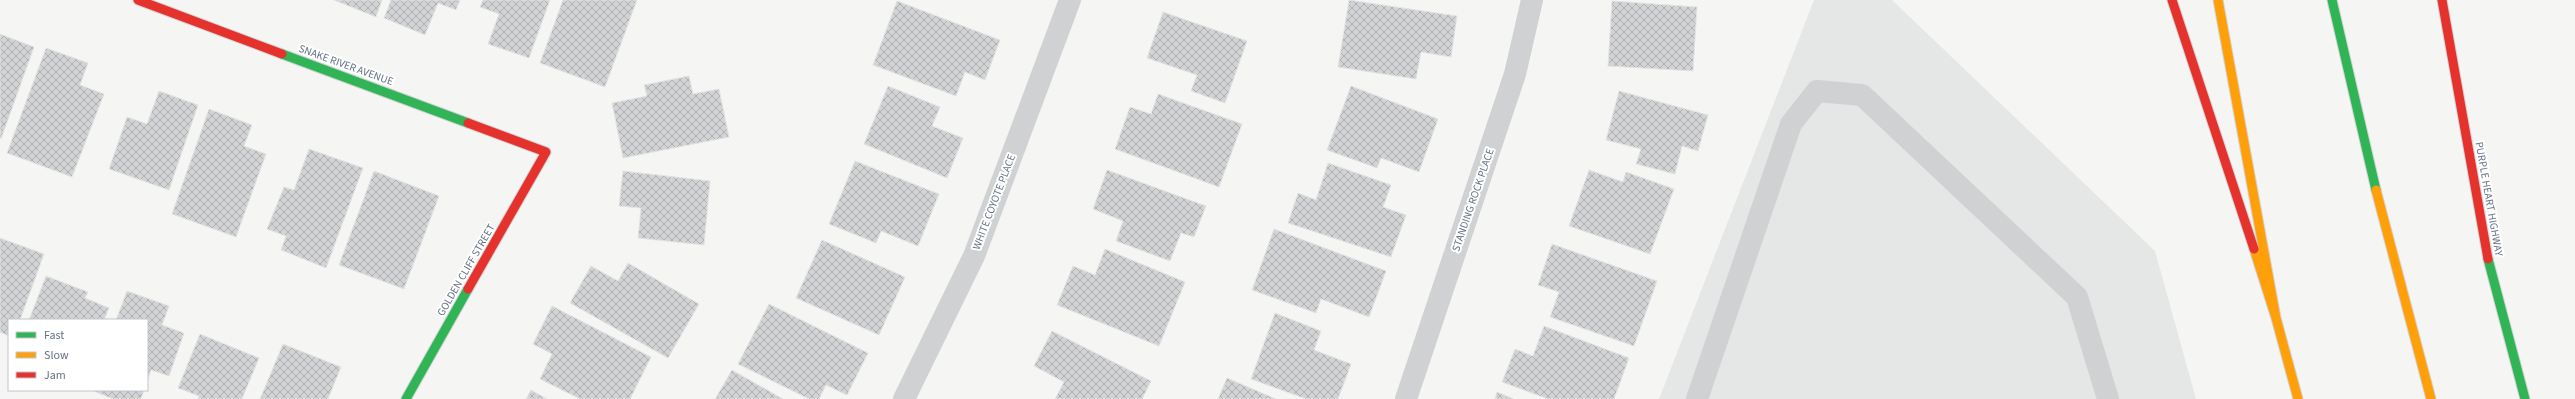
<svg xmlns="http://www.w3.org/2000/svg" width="2575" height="399" font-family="'Source Sans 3',sans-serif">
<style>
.built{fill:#e5e6e6}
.building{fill:url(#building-cross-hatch);stroke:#e4e4e4}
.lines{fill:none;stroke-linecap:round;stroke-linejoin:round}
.fast-casing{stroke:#d1d3d4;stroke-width:11}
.slow-casing{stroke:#d1d3d4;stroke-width:11}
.jam-casing{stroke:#d1d3d4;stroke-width:11}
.lane{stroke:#d0d1d2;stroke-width:22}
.street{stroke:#d0d1d2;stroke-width:22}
.fast{stroke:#30b455;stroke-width:9}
.slow{stroke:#ff9f0a;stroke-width:9}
.jam{stroke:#e5322d;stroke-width:9}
.labels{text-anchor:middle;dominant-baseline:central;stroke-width:4;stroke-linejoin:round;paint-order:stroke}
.street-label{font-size:11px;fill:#647185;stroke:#fff}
</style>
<defs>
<pattern id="building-cross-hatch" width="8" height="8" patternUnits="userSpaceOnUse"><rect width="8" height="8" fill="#d2d3d4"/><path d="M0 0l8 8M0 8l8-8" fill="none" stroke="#aeb0b2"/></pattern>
</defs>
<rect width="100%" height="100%" fill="#f5f5f4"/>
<path class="built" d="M1814 0H1892L2155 251 2196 399H1659Z"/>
<path class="building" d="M334 0H382L376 17Z
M391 0H460L456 10 438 3 425 35 384 18Z
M483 0H550L529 58 488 44 499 14 480 7Z
M563 0H637L605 87 540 63Z
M1349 0 1457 16 1451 57 1421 52 1416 79 1338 67Z
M897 1 1000 40 985 80 965 72 956 96 873 65Z
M1612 1 1697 7 1693 71 1608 66Z
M1163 12 1247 41 1225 103 1191 91 1197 75 1147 58Z
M0 34 34 47 1 139 0 138Z
M46 48 88 63 80 85 104 94 72 177 7 153Z
M689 76 693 94 719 89 729 137 623 158 612 103 647 96 644 85Z
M888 86 940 107 932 126 963 138 947 178 864 144Z
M1351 86 1438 119 1419 172 1381 158 1377 168 1327 150Z
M159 91 198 105 169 190 109 169 127 117 147 124Z
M1619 91 1708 115 1698 151 1682 146 1675 174 1636 164 1641 149 1606 140Z
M1158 94 1242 124 1219 187 1115 149 1130 107 1151 114Z
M209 109 252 125 244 146 266 154 236 237 172 214Z
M309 149 363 168 326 268 281 250 286 236 267 229 284 187 294 190Z
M855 161 939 194 918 246 881 231 876 243 829 224Z
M1328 163 1391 185 1383 207 1406 215 1391 257 1288 223 1298 193 1316 200Z
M1107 170 1206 206 1194 237 1181 233 1170 261 1116 241 1123 221 1093 209Z
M1589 170 1623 182 1626 172 1674 189 1650 254 1569 226Z
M374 171 439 196 404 289 339 265Z
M623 171 710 181 704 245 638 238 641 208 619 206Z
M1274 229 1386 271 1369 317 1321 299 1316 313 1252 290Z
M0 238 44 254 20 320H9V336L0 332Z
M822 240 905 277 879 335 796 298Z
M1552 244 1657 281 1634 346 1550 317 1559 292 1538 285Z
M1105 249 1185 282 1159 346 1057 305 1073 266 1095 275Z
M628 263 699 304 668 358 570 303 591 266 618 281Z
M46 276 88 292 85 298 109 308 104 320H29Z
M127 291 169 306 162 325 184 333 169 376 151 370 147 382V320H116Z
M769 304 868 353 847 395 826 385 819 399H809L738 364Z
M552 306 651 357 630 399H580L540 379 552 354 533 344Z
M1275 313 1321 331 1314 350 1351 364 1338 399H1306L1251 379Z
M1544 326 1629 358 1614 399H1548L1502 382 1515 349 1533 356Z
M1052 331 1151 381 1142 399H1055L1064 382 1034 366Z
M200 334 259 358 242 399H198L199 396 178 388Z
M283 344 341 367 328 399H260Z
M732 370 783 399H715Z
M1227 378 1276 399H1218Z
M91 390H144L141 399H113Z
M531 390 547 399H526Z
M1497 392 1514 399H1495Z"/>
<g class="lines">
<defs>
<path id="fast" d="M2332 0 2376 190
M282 54 468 123
M2488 259 2525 399
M406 399 468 289"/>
<path id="slow" d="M2218 0 2276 318
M2376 190 2431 399
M2254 249 2276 318 2298 399"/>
<path id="jam" d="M138 0 282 54
M2172 0 2254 249
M2442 0 2488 259
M468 123 546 152 468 289"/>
</defs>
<use href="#fast" class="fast-casing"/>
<use href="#slow" class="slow-casing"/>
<use href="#jam" class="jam-casing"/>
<path class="lane" d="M1697 399 1791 124 1817 91 1862 95 2077 297 2108 399"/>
<path class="street" d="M904 399 974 256 1070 0
M1406 399 1515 74 1532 0"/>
<use href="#fast" class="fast"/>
<use href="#slow" class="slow"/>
<use href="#jam" class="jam"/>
</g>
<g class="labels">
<g class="street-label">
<text transform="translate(346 65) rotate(20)">SNAKE RIVER AVENUE</text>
<text transform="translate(2489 199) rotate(80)">PURPLE HEART HIGHWAY</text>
<text transform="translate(1473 200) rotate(-71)">STANDING ROCK PLACE</text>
<text transform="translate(994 202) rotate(-69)">WHITE COYOTE PLACE</text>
<text transform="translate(466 270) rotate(-60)">GOLDEN CLIFF STREET</text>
</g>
</g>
<rect x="8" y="319" width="140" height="72" fill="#ffffff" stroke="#c1c6ce"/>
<rect x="16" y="332" width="20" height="6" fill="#30b455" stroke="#c1c6ce"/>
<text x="44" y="339" font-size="12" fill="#647185">Fast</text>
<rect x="16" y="352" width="20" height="6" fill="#ff9f0a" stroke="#c1c6ce"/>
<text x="44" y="359" font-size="12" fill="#647185">Slow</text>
<rect x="16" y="372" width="20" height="6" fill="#e5322d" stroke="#c1c6ce"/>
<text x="44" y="379" font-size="12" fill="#647185">Jam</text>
</svg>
